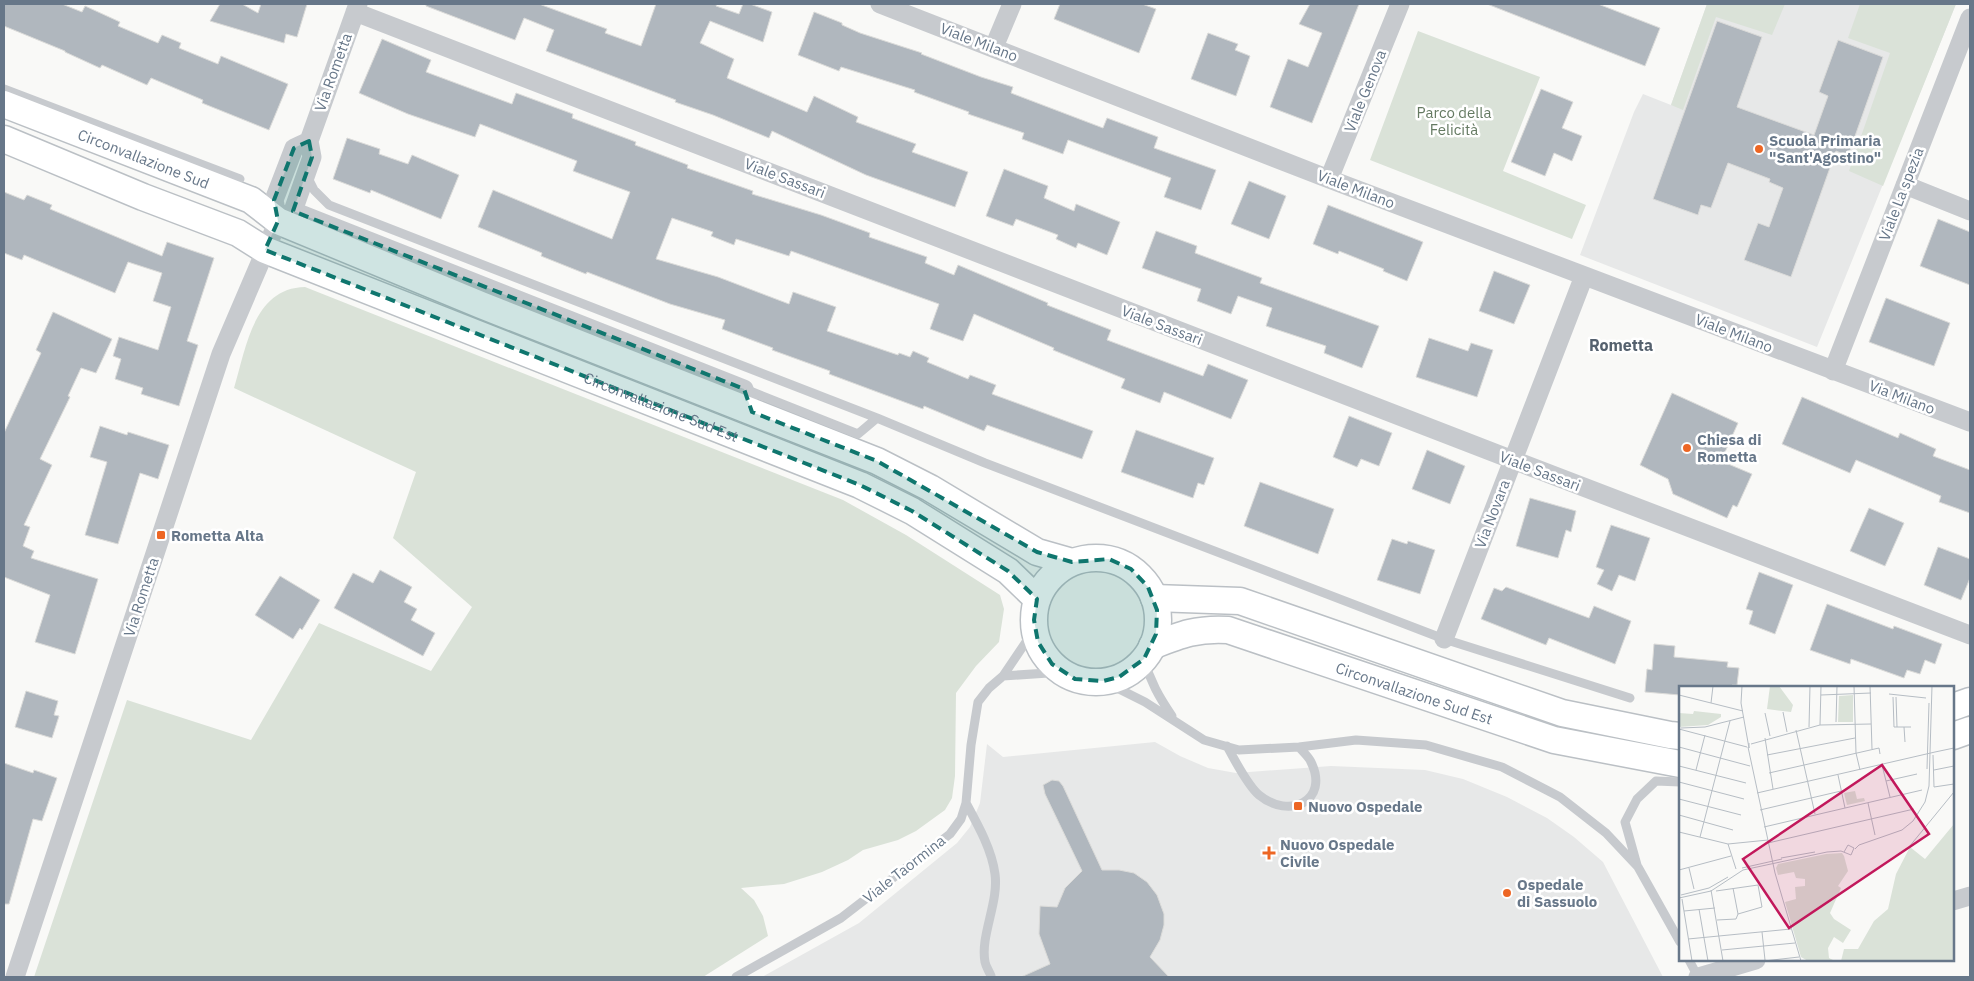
<svg xmlns="http://www.w3.org/2000/svg" width="1974" height="981" font-family="'IBM Plex Sans',sans-serif">
<style>
.built{fill:#e7e8e8}
.green{fill:#dae2d8}
.building{fill:#b0b7be;stroke:#dbdbd9}
.lines{fill:none;stroke-linecap:round;stroke-linejoin:round}
.secondary-casing{stroke:#bbc0c5;stroke-width:29}
.lane{stroke:#c7cace;stroke-width:9}
.street{stroke:#c7cace;stroke-width:19}
.secondary{stroke:#fff;stroke-width:26}
.marked{fill:#0f766e;fill-opacity:0.2;stroke:#0f766e;stroke-width:4;stroke-dasharray:10 6;stroke-linejoin:round}
.poi-dot{fill:#ed6624;stroke:#fff;stroke-width:2}
.labels{text-anchor:middle;dominant-baseline:central;stroke-width:5;stroke-linejoin:round;paint-order:stroke}
.street-label{font-size:15px;fill:#677789;stroke:#fff}
.park-label{font-size:15px;fill:#657a62;stroke:#fff}
.poi-label{font-size:15px;font-weight:bold;fill:#677789;stroke:#fff;text-anchor:start}
.neighbourhood-label{font-size:16px;font-weight:bold;fill:#55616e;stroke:#fff}
.inset-road{fill:none;stroke:#b6bdc4;stroke-width:1}
.view{fill:#c2185b;fill-opacity:0.15;stroke:#c2185b;stroke-width:2.5}
.inset-edge{fill:none;stroke:#677789;stroke-width:2.5}
</style>
<rect width="100%" height="100%" fill="#f9f9f7"/>
<path class="built" d="M1707 4H1956L1817 347 1580 255 1634 112 1643 94 1671 105Z
M1155 742 1180 756 1208 768 1236 773 1331 766 1425 770 1463 779 1507 797 1547 818 1574 837 1603 862 1663 977H762L859 923 957 843 970 827 980 803 987 744 1003 757Z"/>
<path class="green" d="M1707 4H1785L1772 35 1716 17 1683 110 1671 105Z
M1860 4H1956L1883 186 1849 171 1890 53 1848 38Z
M1418 31 1540 77 1503 171 1586 205 1572 239 1370 160Z
M305 287 843 500 906 535 1000 595 1004 609 999 642 976 666 956 693 955 776 952 798 945 810 916 831 898 840 863 850 848 860 822 872 784 884 741 888 754 900 763 916 768 936 703 977H34L127 700 251 740 319 623 431 671 472 607 393 538 416 472 234 388C246 349 253 288 305 287Z"/>
<path class="building" d="M4 4H62L82 12 85 6 120 22 118 26 158 43 162 35 181 43 179 48 218 64 221 56 288 84 269 130 202 103 203 100 151 78 147 85 102 65 100 68 65 52V51L4 26Z
M220 4H242L258 13 261 4H307L297 37 286 34 284 43 210 21Z
M426 4H539L607 29 605 33 641 46 656 4H717L716 6 739 14 743 4H750L772 12 763 42 710 21 700 43 734 59 727 78 807 112 814 96 858 117 856 122 916 144 912 152 968 172 955 207 866 175 772 131 769 138 713 115 675 102 676 100 546 51 554 30 524 18 515 40 426 6Z
M1060 4H1142L1156 9 1139 53 1054 19Z
M1310 4H1359L1312 123 1270 107 1288 59 1308 67 1322 33 1299 24Z
M1487 4H1598L1660 28 1645 66Z
M814 12 842 23V25L860 33 922 53 921 54 981 77 1013 87 1011 93 1103 128 1107 118 1158 137 1154 148 1216 170 1201 210 1164 197 1171 178 1068 140 1063 154 1022 139 1024 133 968 114 969 112 914 92 915 90 841 67 839 71 798 55Z
M1717 21 1762 37 1737 107 1814 135 1828 96 1819 92 1838 40 1883 57 1848 156 1836 151 1791 277 1744 260 1758 223 1769 227 1783 188 1769 182 1770 179 1728 163 1711 208 1701 205 1698 215 1653 199Z
M1208 33 1238 44 1235 50 1250 56 1236 96 1191 79Z
M382 39 431 60 426 72 512 104 516 93 573 114 572 118 636 142 635 145 688 165 687 168 753 191 752 194 821 215 870 233 869 237 927 257 925 263 954 275 958 265 1010 287 1048 303 1047 305 1111 330 1107 340 1203 376 1208 364 1248 380 1231 419 1164 392 1160 403 1121 388 1125 379 1053 350 1054 348 974 314 963 341 930 329 939 304 791 251 789 256 736 239 734 245 711 236 713 232 672 218 656 259 718 277 789 304 793 292 836 307 827 331 898 355 899 353 910 357 913 351 929 358 927 362 968 379 970 375 996 385 992 394 1093 431 1082 459 987 425 984 431 924 406 923 409 829 374 830 371 772 350 773 348 722 329 725 320 670 304 587 272 586 274 541 256 542 253 478 227 493 190 612 239 630 192 573 171 577 161 480 124 475 137 408 114 359 93Z
M1541 89 1573 102 1562 128 1582 136 1572 161 1554 153 1545 176 1511 162Z
M347 138 380 149 379 154 408 164 412 155 459 175 441 219 371 190 370 193 333 179Z
M1004 169 1048 186 1044 198 1074 211 1076 204 1120 222 1107 255 1078 243 1076 248 1056 239 1058 235 1016 219 1013 226 986 216Z
M1249 181 1286 196 1269 239 1231 224Z
M4 192 24 200 27 195 52 205 50 209 162 256 167 242 214 258 187 341 198 345 179 406 141 394 143 388 115 379 121 359 113 356 119 337 158 350 171 307 153 301 162 273 128 262 115 293 24 255 22 260 4 253Z
M1328 205 1423 242 1407 281 1383 271 1384 269 1339 251 1338 254 1313 244Z
M1938 219 1970 232V285L1920 266Z
M1156 231 1197 246 1195 253 1262 278 1260 283 1379 326 1362 368 1324 353 1326 346 1266 326 1272 308 1238 296 1231 314 1197 301 1201 289 1142 268Z
M1494 271 1530 285 1514 324 1479 311Z
M1886 298 1950 323 1934 366 1869 342Z
M53 312 112 339 96 373 81 368 68 396 70 397 40 459 52 465 24 525 30 527 23 546 34 551 31 558 98 579 75 654 35 642 50 595 4 577V433L41 353 36 350Z
M1429 338 1468 351 1471 343 1493 350 1477 397 1416 377Z
M1672 393 1738 423 1721 461 1752 474 1737 507 1733 505 1727 518 1673 494 1668 479 1640 465Z
M1802 397 1898 438 1900 433 1936 449 1933 456 1970 470V513L1939 502 1941 496 1856 460 1850 473 1782 444Z
M1349 416 1392 433 1379 466 1361 459 1357 467 1333 457Z
M100 426 127 435 128 432 169 445 158 479 140 473 118 544 85 535 107 462 90 457Z
M1136 430 1214 458 1204 485 1198 483 1193 498 1121 472Z
M1427 450 1465 466 1450 504 1412 489Z
M1260 482 1334 509 1318 554 1244 526Z
M1530 498 1576 511 1571 532 1566 530 1558 558 1516 546Z
M1869 508 1904 523 1885 566 1850 551Z
M1611 525 1650 538 1635 581 1619 575 1612 591 1597 584 1604 570 1596 567Z
M1392 539 1407 544 1408 541 1435 550 1420 594 1377 580Z
M1938 547 1970 559V578L1961 600 1924 585Z
M380 570 412 587 404 602 417 609 411 620 435 633 423 656 334 608 353 573 373 583Z
M1759 572 1793 585 1775 634 1749 624 1753 611 1746 609Z
M280 576 320 600 302 630 300 628 293 639 255 615Z
M1506 587 1589 618 1594 606 1631 621 1615 664 1549 638 1546 645 1481 619 1494 588 1502 591Z
M1827 604 1893 629 1894 626 1942 644 1935 664 1925 660 1920 674 1907 670 1904 678 1851 659 1850 664 1810 650Z
M1654 644 1675 646 1674 657 1728 662 1727 667 1739 668 1737 685H1732V687H1680V695L1645 692 1647 669 1652 670Z
M26 691 58 701 54 715 59 716 52 738 15 727Z
M4 763 33 773 34 770 57 778 42 821 33 819 9 904H4Z
M1052 780 1059 781 1063 786 1102 870H1119L1134 873 1147 882 1157 895 1164 914V925L1160 940 1150 957 1169 977H1021L1050 964 1039 934 1040 906 1057 907 1065 888 1082 871 1045 794 1043 785Z"/>
<g class="lines">
<defs>
<g id="secondary">
<path id="s1" d="M4 104 251 200 278 221 481 305 877 461 930 488 1037 552 1072 562"/>
<path id="s2" d="M4 139 143 197 238 233 265 250 860 485 912 511 1008 571 1037 599"/>
<circle cx="1096" cy="620" r="62"/>
<path d="M1154 598 1240 601 1562 713 1670 735 1680 736"/>
<path id="s3" d="M1152 646C1180 635 1197 628 1228 630L1554 740 1680 764"/>
<path d="M1953 707 1970 701"/>
<path d="M1953 736 1970 730"/>
</g>
</defs>
<use href="#secondary" class="secondary-casing"/>
<path class="lane" d="M4 89 240 179
M307 176 314 190 329 205 877 418
M745 389 858 434 877 418 985 463 1444 639 1630 698
M1034 630 1003 676 1063 672
M1144 659C1150 681 1159 697 1172 716
M1103 681 1145 702 1204 740 1239 750 1299 747 1356 740 1426 745 1502 767 1560 797 1606 833 1638 867 1680 942
M1227 746C1234 759 1248 786 1259 795 1289 820 1330 801 1311 762 1309 757 1303 752 1299 747
M966 803C978 825 992 850 995 874 999 902 980 936 985 962 986 967 989 971 991 976
M1637 865 1625 822 1637 799 1656 781 1680 782
M1689 960 1698 977
M736 977 841 918 950 834 961 819 966 803 971 745 978 702 989 688 1003 676"/>
<path class="street" d="M880 4 1329 179 1970 422
M355 12 1513 460 1970 635
M994 47 1012 4
M1329 179 1400 4
M1905 185 1970 211
M293 211 744 389 752 412
M278 221 274 200 294 148 309 141
M1833 371 1970 18
M1444 639 1584 276
M1953 901 1970 896
M15 977 221 354 278 221 293 211 312 157 309 141 358 4
M1698 977 1756 960"/>
<use href="#secondary" class="secondary"/>
</g>
<path class="marked" d="M309 141 312 157 293 211 744 389 752 412 877 461 1037 552 1072 562 1109 559 1131 569 1148 587 1157 610 1156 634 1144 659 1119 677 1103 681 1075 679 1052 664 1038 642 1034 620 1037 599 1008 571 912 511 860 485 265 250 278 221 274 200 294 148Z"/>
<g class="poi-dot">
<circle cx="1759" cy="149" r="5"/>
<circle cx="1687" cy="448" r="5"/>
<rect x="156" y="530" width="10" height="10" rx="2.5"/>
<rect x="1293" y="801" width="10" height="10" rx="2.5"/>
<path d="M1266.5 845.5h5v5h5v5h-5v5h-5v-5h-5v-5h5z"/>
<circle cx="1507" cy="893" r="5"/>
</g>
<g class="labels">
<g class="street-label">
<text transform="translate(979 42) rotate(21)">Viale Milano</text>
<text transform="translate(333 72) rotate(-70)">Via Rometta</text>
<text transform="translate(1365 91) rotate(-68)">Viale Genova</text>
<text stroke="none"><textPath href="#s1" startOffset="150">Circonvallazione Sud</textPath></text>
<text transform="translate(785 178) rotate(21)">Viale Sassari</text>
<text transform="translate(1356 189) rotate(21)">Viale Milano</text>
<text transform="translate(1901 194) rotate(-69)">Viale La spezia</text>
<text transform="translate(1162 325) rotate(21)">Viale Sassari</text>
<text transform="translate(1734 333) rotate(21)">Viale Milano</text>
<text transform="translate(1902 397) rotate(21)">Via Milano</text>
<text stroke="none"><textPath href="#s2" startOffset="710">Circonvallazione Sud Est</textPath></text>
<text transform="translate(1540 471) rotate(21)">Viale Sassari</text>
<text transform="translate(1492 514) rotate(-69)">Via Novara</text>
<text transform="translate(141 597) rotate(-72)">Via Rometta</text>
<text stroke="none"><textPath href="#s3" startOffset="275">Circonvallazione Sud Est</textPath></text>
<text transform="translate(904 869) rotate(-38)">Viale Taormina</text>
</g>
<g class="park-label">
<text x="1454" y="112">Parco della<tspan x="1454" dy="17">Felicità</tspan></text>
</g>
<g class="poi-label">
<text x="1769" y="140">Scuola Primaria<tspan x="1769" dy="17">"Sant'Agostino"</tspan></text>
<text x="1697" y="439">Chiesa di<tspan x="1697" dy="17">Rometta</tspan></text>
<text x="171" y="535">Rometta Alta</text>
<text x="1308" y="806">Nuovo Ospedale</text>
<text x="1280" y="844">Nuovo Ospedale<tspan x="1280" dy="17">Civile</tspan></text>
<text x="1517" y="884">Ospedale<tspan x="1517" dy="17">di Sassuolo</tspan></text>
</g>
<g class="neighbourhood-label">
<text x="1621" y="345">Rometta</text>
</g>
</g>
<g transform="translate(1679 686)">
<rect width="275" height="275" fill="#f9f9f7"/>
<path d="M91 0H100L114 19 112 26 88 23ZM174 9V36H159L160 10ZM15 25 42 28V31L29 39 0 41V27L14 28ZM176 105 178 113 185 112 186 115 168 119 165 107ZM275 138V275H162L165 263H179L195 235 209 223 217 188 231 161 246 173ZM147 168 163 167 165 170 169 185 159 200 162 202 151 227 155 233 172 244 164 257 155 251 149 262 150 272 156 275H129L122 271 106 216 117 213 116 201 126 200V193L117 192 115 186 99 189 97 182 99 178Z" fill="#dae2d8"/>
<path class="inset-road" d="M63 0 62 17 70 62V57M175 0 177 67 181 84M191 0 193 63M210 8 247 12M0 9 64 25M142 9 192 7M214 11 215 41H232M217 11 218 41M32 17 34 0M104 26 108 46M86 27 91 50M157 36 158 0M141 39 142 0M130 41 131 0M225 41 226 56M2 42 26 41 65 31M0 43 68 61M117 44 136 128M86 52 94 103M72 58 141 39 192 38M0 61 71 80M69 61 96 187 122 275M256 66 275 62M88 69 176 52M254 69 255 101 275 98M203 79 211 111M0 80 67 97M248 83 250 17M17 84 26 49M255 84 275 80M90 87 200 62 201 68M159 89 166 122M207 95 238 88M0 96 65 113M78 107 256 66M0 113 62 129M189 117 196 149M81 124 162 105M0 129 54 144M85 141 243 104M0 146 49 158 89 154M21 151 51 35M89 157 235 123M49 158 57 183M230 161 275 106M176 163 180 159 223 144 234 135 246 116 250 100 253 0M102 172 136 166M10 182 15 203M63 182 103 173M0 184 52 170M54 202 59 228M32 204 44 275M37 205 79 199 83 221 59 228M2 209 30 202 49 191M0 212 32 205 64 184 148 166 162 165 172 169 175 162 169 159 165 166M3 213 13 275M20 223 29 275M5 225 36 222M38 234 57 233 59 228M83 246 86 274M9 253 112 243M43 264 116 257M85 275 120 271"/>
<path class="view" d="M203 79 250 148 110 242 64 173Z"/>
<rect width="275" height="275" class="inset-edge"/>
</g>
<rect width="1974" height="981" fill="none" stroke="#677789" stroke-width="10"/>
</svg>
